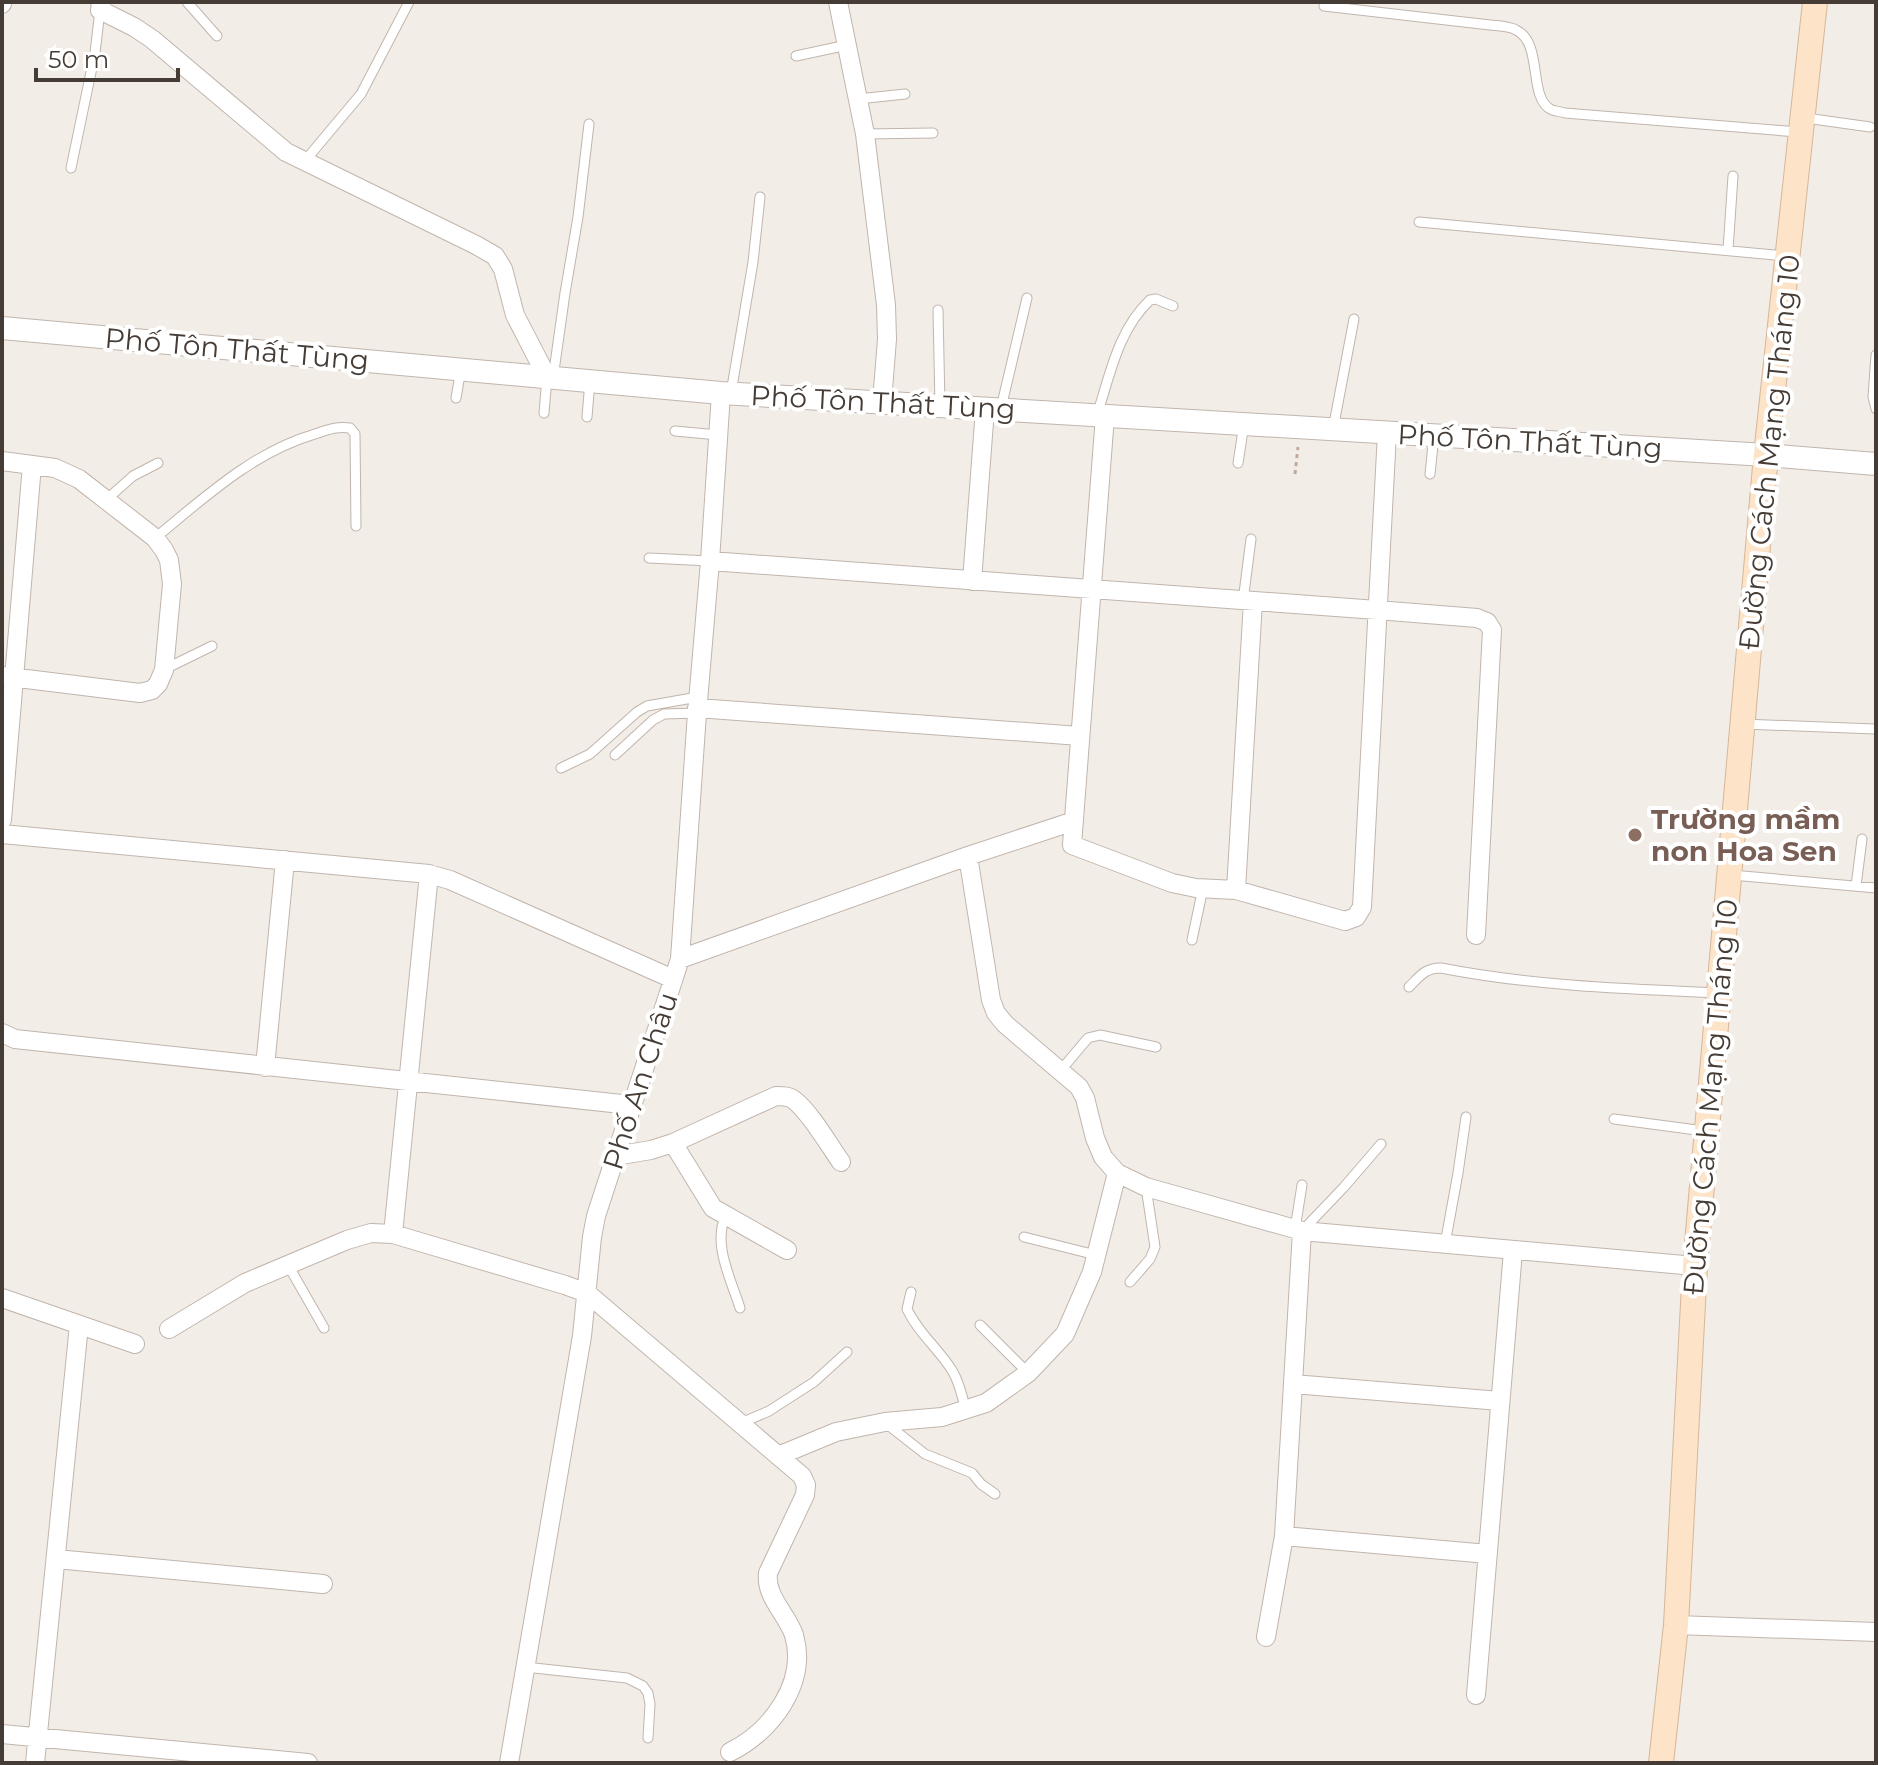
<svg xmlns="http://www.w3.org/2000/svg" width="1878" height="1765" font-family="Montserrat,sans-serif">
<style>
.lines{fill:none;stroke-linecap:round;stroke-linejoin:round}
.service-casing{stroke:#c1b5ad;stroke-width:11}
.minor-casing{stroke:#c1b5ad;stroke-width:20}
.tertiary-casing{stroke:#c1b5ad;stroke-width:24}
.secondary-casing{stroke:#d5b79a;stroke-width:26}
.path{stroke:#c0aa9b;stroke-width:3;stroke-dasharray:4 4;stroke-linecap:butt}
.service{stroke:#fff;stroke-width:9}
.minor{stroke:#fff;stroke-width:18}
.tertiary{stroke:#fff;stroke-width:22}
.secondary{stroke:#fde3c7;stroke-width:24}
.education-dot{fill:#8d6e63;stroke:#fff;stroke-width:3}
.labels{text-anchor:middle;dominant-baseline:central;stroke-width:8;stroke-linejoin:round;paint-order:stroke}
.street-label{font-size:28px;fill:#463c36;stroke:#fff}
.education-label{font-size:28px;font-weight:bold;fill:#785e54;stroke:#fff;text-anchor:start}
</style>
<rect width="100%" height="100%" fill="#f3ede7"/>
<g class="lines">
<defs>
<path id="service" d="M187 2 217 36
M1324 6 1490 25C1498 26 1509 26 1516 30 1544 43 1527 99 1552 110 1556 111 1561 112 1565 113L1798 132
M796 56 847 45
M858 99 905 94
M1806 118 1870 127
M865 134 933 133
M304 162 361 94 409 2
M71 168 95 53 100 10
M1419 222 1785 256
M1728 250 1733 176
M938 310 940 406
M1876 355 1873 397 1876 409
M553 378 565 293 578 217 589 124
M731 393 753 262 760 197
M456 398 461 369
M1001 408 1027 298
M544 413 547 377
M1097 415C1110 375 1118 330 1150 300L1156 299 1173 306
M587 417 590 381
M1333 429 1354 319
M675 431 718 435
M1238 463 1244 424
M1430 474 1434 435
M106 500 133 476 158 463
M155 538C204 498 253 452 315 434 327 430 337 426 350 428L355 434 356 526
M649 558 710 561
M1243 601 1251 539
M165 669 212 646
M1743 724 1875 729
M615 755 653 720 664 714 697 713
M561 768 590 754 637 712 647 706 698 697
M1732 875 1876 888
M1856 886 1862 839
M1192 940 1203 888
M1409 987C1420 976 1425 968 1441 968 1533 986 1626 989 1719 993
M1061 1070 1088 1038 1100 1035 1156 1047
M1614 1119 1704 1131
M726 1215C712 1244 731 1279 740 1308
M1295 1229 1302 1185
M1302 1231 1344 1187 1381 1144
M1024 1237 1096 1255
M1445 1244 1458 1173 1466 1117
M288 1265 324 1328
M1130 1282 1150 1259 1155 1247 1146 1187
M911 1292 907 1309C918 1333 940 1350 953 1372 960 1384 962 1397 966 1410
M980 1325 1028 1373
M741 1423 769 1411 814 1382 847 1352
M888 1425 925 1454 972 1473 981 1484 995 1494
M525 1667 627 1678 643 1686 648 1693 650 1704 648 1738"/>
<path id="minor" d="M101 2 100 10 134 27 152 39 286 152 476 245 495 256 503 269 515 315 547 377
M838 2 865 134 886 305 887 339 882 402
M2 4V2
M1105 416 1072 845 1172 883 1196 888 1236 890 1345 921 1356 917 1362 907 1387 433
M2 461 55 468 79 479 155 538 164 550 169 560 172 584 164 670 158 684 152 690 140 693 2 676
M710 561 1377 610 1477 618 1487 622 1492 630 1476 935
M972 581 985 409
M697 708 1080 736
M2 820 32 465
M2 834 429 874 450 880 673 979
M968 856 991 1000 996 1013 1005 1024 1079 1087 1085 1098 1095 1138 1103 1157 1117 1173 1146 1187 1302 1231 1695 1266
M1236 890 1253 601
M680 959 968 856 1074 821
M2 1033 15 1039 631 1105
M265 1067 285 860
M673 1143 713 1208 787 1250
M615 1156 651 1150 673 1143 776 1096C783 1096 789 1096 794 1100 810 1112 829 1145 841 1162
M393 1234 429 874
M2 1298 135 1344
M169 1329 245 1283 347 1240 371 1233 393 1234 565 1285 587 1293 802 1476 806 1485 805 1495 768 1573C765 1597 787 1614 794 1635 808 1683 771 1732 730 1752
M1293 1384 1500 1401
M778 1456 836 1432 885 1422 942 1417 986 1403 1028 1373 1065 1334 1092 1272 1117 1173
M1284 1536 1488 1554
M56 1559 323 1584
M1676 1625 1876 1632
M1266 1637 1284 1536 1302 1231
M1476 1695 1513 1251
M2 1734 308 1763
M35 1763 79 1325
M509 1763 582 1336 592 1237 596 1216 680 959 697 713 710 561 721 393"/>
<path id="tertiary" d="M2 328 721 393 1766 455 1876 464"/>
<path id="secondary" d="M1661 1763 1676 1625 1695 1266 1766 455 1815 2"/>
</defs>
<use href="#service" class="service-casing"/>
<use href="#minor" class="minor-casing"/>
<use href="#tertiary" class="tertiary-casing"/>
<use href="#secondary" class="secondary-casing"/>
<path class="path" d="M1295 474 1298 447"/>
<use href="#service" class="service"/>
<use href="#minor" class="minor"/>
<use href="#tertiary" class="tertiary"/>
<use href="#secondary" class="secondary"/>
</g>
<circle class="education-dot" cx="1635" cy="835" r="8"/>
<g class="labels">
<g class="street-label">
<text transform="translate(237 349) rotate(5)">Phố Tôn Thất Tùng</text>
<text transform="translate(883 402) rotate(3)">Phố Tôn Thất Tùng</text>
<text transform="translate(1530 441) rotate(3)">Phố Tôn Thất Tùng</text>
<text transform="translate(1769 452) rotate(-84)">Đường Cách Mạng Tháng 10</text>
<text transform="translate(640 1081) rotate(-72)">Phố An Châu</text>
<text transform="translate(1710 1097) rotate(-85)">Đường Cách Mạng Tháng 10</text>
</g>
<g class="education-label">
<text x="1651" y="819">Trường mầm<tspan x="1651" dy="32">non Hoa Sen</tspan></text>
</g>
</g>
<rect width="1878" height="1765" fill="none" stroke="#463c36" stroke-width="8"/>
<path d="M36 68v12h142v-12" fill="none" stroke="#463c36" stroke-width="4"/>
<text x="48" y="68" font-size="24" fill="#463c36" stroke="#ffffff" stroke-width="6" paint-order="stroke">50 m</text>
</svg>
